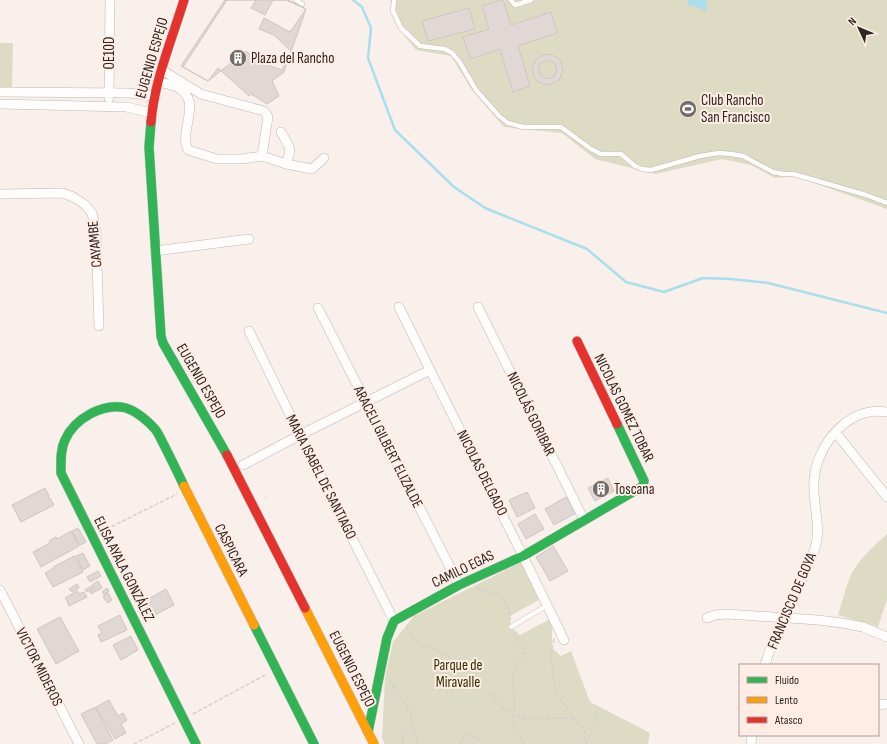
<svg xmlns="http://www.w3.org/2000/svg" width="887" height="744" font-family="'Sofia Sans Condensed',sans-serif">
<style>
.green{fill:#dddbc4}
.water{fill:#abdeed}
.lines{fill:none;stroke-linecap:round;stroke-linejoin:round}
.stream{stroke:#abdeed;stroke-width:2.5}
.building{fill:#e1d8d5;stroke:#cec6c3;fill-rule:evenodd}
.lane-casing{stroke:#bfb7b4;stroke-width:5.5}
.street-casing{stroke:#bfb7b4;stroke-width:10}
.fast-casing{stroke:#bfb7b4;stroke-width:10}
.slow-casing{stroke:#bfb7b4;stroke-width:10}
.jam-casing{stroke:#bfb7b4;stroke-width:10}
.path{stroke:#d3d0cf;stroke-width:1.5;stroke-dasharray:4 2;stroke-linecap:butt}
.lane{stroke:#fefdfc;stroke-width:4.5}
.street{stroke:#fefdfc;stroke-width:9}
.fast{stroke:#30b455;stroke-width:9}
.slow{stroke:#ff9f0a;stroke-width:9}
.jam{stroke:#e5322d;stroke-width:9}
.labels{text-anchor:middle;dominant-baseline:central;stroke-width:4;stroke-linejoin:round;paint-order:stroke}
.street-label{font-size:15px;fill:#2c2522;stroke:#ffede5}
.poi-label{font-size:15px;fill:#2c2522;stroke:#ffede5;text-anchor:start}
.park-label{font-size:15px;fill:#2e3100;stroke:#ffede5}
</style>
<rect width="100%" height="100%" fill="#f9efeb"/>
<path class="green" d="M390 0H887V209L795 176 775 178 751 165 722 159 656 174 595 159 562 133 504 127 472 90 451 56 416 50 398 28Z
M0 43H13L12 87 0 88Z
M887 534V599L878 627 838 615C843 601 846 584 853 571 862 556 875 545 887 534Z
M522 562 542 598 510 616 511 627 520 635 552 618V648L561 656 571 651 590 702 650 733 648 744H385L382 738 385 678 393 642 414 616Z"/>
<path class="water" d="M688 0H710L706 1 707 10 704 11C698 5 694 7 687 4Z"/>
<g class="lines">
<path class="stream" d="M353 0 362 7 371 28 368 58 395 130 454 187 485 208 587 249 626 282 664 292 703 278 731 279 768 283 887 313"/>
</g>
<path class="building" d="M225 0H288L306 9 284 72 272 81 279 96 267 104 251 94 249 96 218 68 208 81 181 66Z
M227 0H256L251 8 265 15 273 0H286L306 9 290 32 264 18 259 29 274 35 291 51 282 70 257 61 246 51 208 81 183 67Z
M501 0H503L511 25 551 12 557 33 518 46 530 86 513 92 500 49 470 59 463 37 489 29 482 6Z
M469 8 475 29 428 41 422 21Z
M549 54 558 58 561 62 563 71 559 80 555 83 546 85 537 81 534 77 532 68 536 59 544 55ZM548 60 555 63 557 70 554 77 547 79 541 76 538 69 541 63Z
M608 478 614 491 595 501 588 488Z
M45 488 49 496 48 497 49 499 50 498 54 505 21 522 12 505Z
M527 492 535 508 517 517 509 500Z
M566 497 576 513 554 525 545 509Z
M535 514 544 529 526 539 518 524Z
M78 528 86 542 80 545 72 531Z
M71 531 79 546 41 567 33 552 50 543 49 541 56 537 57 539Z
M553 546 568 571 550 581 536 557Z
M83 553 90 566 83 570 76 556Z
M74 556 83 572 53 587 45 573 54 568 53 567Z
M98 571 101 576 90 582 87 577Z
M98 581 102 588 91 594 90 592 95 590 92 585Z
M77 584 79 588 72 592 69 589Z
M91 586 93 589 87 592 85 590Z
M107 588 109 591 104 595 102 592Z
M166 589 174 605 151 617 143 602Z
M77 591 79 594 84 592 87 597 69 606 67 602H68L65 598Z
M108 593 112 600 108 603 103 597Z
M120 615 127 630 101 642 98 635 102 633 98 626Z
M60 617 79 651 56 664 37 629Z
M131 636 138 650 121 660 113 645Z
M109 700 118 716 123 713 127 720 121 724 126 733 115 739 96 707Z
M95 707 113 740 105 744H97L81 714Z"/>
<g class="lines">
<defs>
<path id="lane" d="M296 0 302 4
M394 0 393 11 401 28 420 46 445 49 452 53 459 61 476 90 499 116 508 123 523 127H561L591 149 601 154H621L635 166 642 169 651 170 700 156 719 153 731 154 743 156 773 172 783 174H793L804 177 866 195 887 203
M511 0 515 5 531 0
M511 627 546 606"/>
<path id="street" d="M162 70 201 94 264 111 268 117 262 156
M159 82C165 84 172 84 177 87 204 101 178 130 188 150L217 159H242L262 156 286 164 312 169 324 158
M0 92 129 93 155 96
M109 98 110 0
M0 104 126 107 152 113
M281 132C289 147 293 147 286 164
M0 194 63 193 73 197 84 204 92 213 96 232 99 326
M155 251 249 239
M399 307 430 370 523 556 564 640
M478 307 584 520
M318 308 459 585
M249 331 300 435 394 621
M836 433 887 497
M243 465 300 435 430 370
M0 590 79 744
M707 618 715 615 726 614 818 620 842 623 863 627 887 637
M765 665C770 649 776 632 783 617 794 594 807 572 815 548 822 527 812 503 814 481 816 446 848 405 887 412
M878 705 887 704
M751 744 752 735"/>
<path id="fast" d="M151 122 149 147 161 336 163 343 227 455
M184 486C178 473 171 459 164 445 161 440 159 434 155 429 148 421 136 411 126 408 103 402 74 419 65 440 60 450 61 462 61 473L196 744
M254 625 314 744
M368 732 387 638 394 621 459 585 523 556 643 486 644 481 617 424"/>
<path id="slow" d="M184 486 254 625
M305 608 374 744"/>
<path id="jam" d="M151 122C154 82 172 39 184 0
M577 341 617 424
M227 455 305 608"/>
</defs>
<use href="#lane" class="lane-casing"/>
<use href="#street" class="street-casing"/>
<use href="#fast" class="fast-casing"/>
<use href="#slow" class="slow-casing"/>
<use href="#jam" class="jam-casing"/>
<path class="path" d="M101 532 177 494
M477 588C482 591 487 591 493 593 505 597 510 608 510 621
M407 625 411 636 421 646 435 649 449 657 462 668
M515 631C514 640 520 643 525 650L523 656 516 664 512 680 515 703 513 720 515 728 524 744
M554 639 552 648 551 661 556 693 576 721 584 728 585 734 584 739 586 743 588 744
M389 680 409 709 418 744
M489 693C495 698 500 706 507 711 527 725 553 715 575 719
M193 714 267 674
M586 743 595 723 598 706
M134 744 175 723
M402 744 403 742 402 737 406 733 414 732
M460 744 464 737 472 735 480 741 482 744"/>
<use href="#lane" class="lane"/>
<use href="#street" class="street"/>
<use href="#fast" class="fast"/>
<use href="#slow" class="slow"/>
<use href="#jam" class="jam"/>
</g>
<defs>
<symbol id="building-disc" viewBox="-11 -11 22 22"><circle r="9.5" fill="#746c68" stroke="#ffede5"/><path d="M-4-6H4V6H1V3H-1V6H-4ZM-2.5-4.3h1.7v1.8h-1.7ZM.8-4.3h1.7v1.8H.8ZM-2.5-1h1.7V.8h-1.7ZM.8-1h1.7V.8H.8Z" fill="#fff"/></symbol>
<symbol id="stadium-disc" viewBox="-11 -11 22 22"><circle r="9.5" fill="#746c68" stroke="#ffede5"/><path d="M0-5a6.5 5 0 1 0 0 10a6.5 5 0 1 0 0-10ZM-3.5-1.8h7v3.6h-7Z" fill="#fff"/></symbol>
</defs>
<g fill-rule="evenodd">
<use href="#building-disc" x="228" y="48" width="20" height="20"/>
<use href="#stadium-disc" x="678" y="99" width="20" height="20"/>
<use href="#building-disc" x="591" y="479" width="20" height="20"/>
</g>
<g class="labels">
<g class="street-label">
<text transform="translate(109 53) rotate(-90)">OE10D</text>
<text transform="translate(152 58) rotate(-74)">EUGENIO ESPEJO</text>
<text transform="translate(95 244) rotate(-95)">CAYAMBE</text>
<text transform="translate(201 381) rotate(60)">EUGENIO ESPEJO</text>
<text transform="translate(624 408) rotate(64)">NICOLAS GOMEZ TOBAR</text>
<text transform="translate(531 414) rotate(64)">NICOLÁS GORIBAR</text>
<text transform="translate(388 447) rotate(63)">ARACELI GILBERT ELIZALDE</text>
<text transform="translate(482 473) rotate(63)">NICOLAS DELGADO</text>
<text transform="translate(321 477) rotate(63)">MARIA ISABEL DE SANTIAGO</text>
<text transform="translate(231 550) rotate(63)">CASPICARA</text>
<text transform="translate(124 569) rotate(63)">ELISA AYALA GONZÁLEZ</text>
<text transform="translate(463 569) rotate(-26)">CAMILO EGAS</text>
<text transform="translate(792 601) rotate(-67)">FRANCISCO DE GOYA</text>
<text transform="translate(39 667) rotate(63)">VICTOR MIDEROS</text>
<text transform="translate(352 669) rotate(63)">EUGENIO ESPEJO</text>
</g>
<g class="poi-label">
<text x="251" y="58">Plaza del Rancho</text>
<text x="701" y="100">Club Rancho<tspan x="701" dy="17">San Francisco</tspan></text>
<text x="614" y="489">Toscana</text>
</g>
<g class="park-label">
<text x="458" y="665">Parque de<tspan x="458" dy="17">Miravalle</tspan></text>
</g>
</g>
<rect x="739" y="664" width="140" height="72" fill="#ffede5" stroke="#ab9d97"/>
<rect x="747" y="677" width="20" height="6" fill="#30b455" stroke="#ab9d97"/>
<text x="775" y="684" font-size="12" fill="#2c2522">Fluido</text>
<rect x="747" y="697" width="20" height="6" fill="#ff9f0a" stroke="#ab9d97"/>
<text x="775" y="704" font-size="12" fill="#2c2522">Lento</text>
<rect x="747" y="717" width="20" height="6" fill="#e5322d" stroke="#ab9d97"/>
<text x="775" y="724" font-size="12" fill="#2c2522">Atasco</text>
<g transform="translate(859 28) rotate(314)" stroke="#ffede5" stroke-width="3" paint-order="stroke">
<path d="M0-3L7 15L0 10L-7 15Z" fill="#2c2522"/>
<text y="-6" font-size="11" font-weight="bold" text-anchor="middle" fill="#2c2522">N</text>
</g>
</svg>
